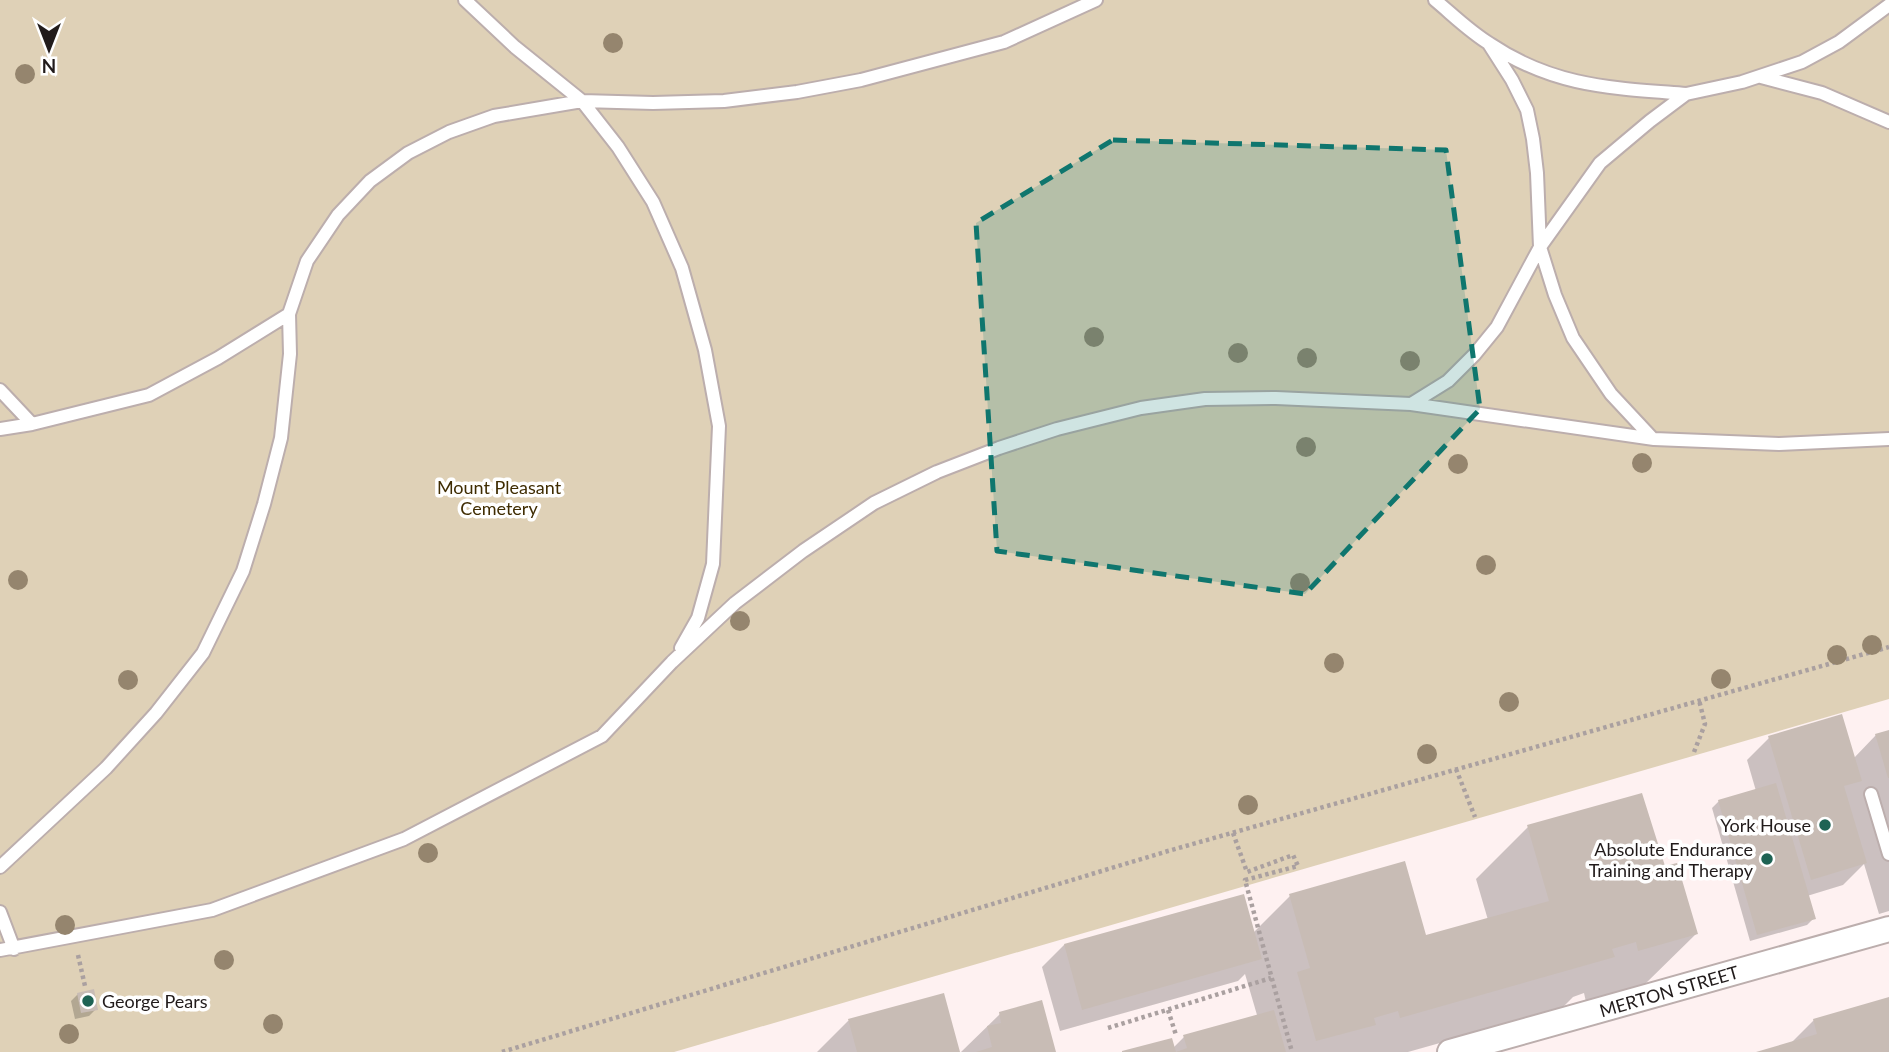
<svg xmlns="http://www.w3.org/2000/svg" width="1889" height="1052" font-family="Lato,sans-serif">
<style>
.green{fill:#dfd1b7}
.shadow{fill:#0003}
.building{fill:#c8bcb5}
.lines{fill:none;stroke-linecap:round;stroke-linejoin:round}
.lane-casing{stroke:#bcaead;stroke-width:16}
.street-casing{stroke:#bcaead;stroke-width:28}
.path{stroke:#aaa0a0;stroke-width:4.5;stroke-dasharray:3.5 3.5;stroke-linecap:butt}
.lane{stroke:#fff;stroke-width:12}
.street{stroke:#fff;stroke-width:24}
.tree{fill:#95856e}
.marked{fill:#0f766e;fill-opacity:0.2;stroke:#0f766e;stroke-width:5;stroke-dasharray:14 9;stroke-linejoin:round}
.poi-dot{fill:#1e6354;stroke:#fff;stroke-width:2.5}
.labels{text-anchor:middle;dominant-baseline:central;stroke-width:7;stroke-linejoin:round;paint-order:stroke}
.park-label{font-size:18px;fill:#3f2c02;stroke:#fff}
.poi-label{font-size:18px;fill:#211b1b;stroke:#fff;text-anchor:end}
.street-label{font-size:18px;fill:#211b1b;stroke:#fff}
</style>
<rect width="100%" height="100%" fill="#fef1f1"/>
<path class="green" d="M0 0H1889V699L674 1052H0Z"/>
<path class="shadow" d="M1889 732V911L1879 914 1864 864 1843 885 1807 896 1814 918 1807 925 1750 941 1712 808 1719 801 1756 791 1747 760 1769 738 1853 759 1876 735Z
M1528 827 1664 868 1696 934 1643 986 1586 1002 1584 993 1573 997 1561 1009 1408 1052H1126L1173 1048 1184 1037 1254 1017 1257 1015 1245 974 1238 981 1060 1031 1042 967 1064 945 1253 933 1290 896 1425 937 1488 920 1476 879Z
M78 994 96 1009 89 1016 75 1019 71 1001Z
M942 995 958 1052H817L848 1021Z
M1889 999V1052H1760L1791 1043 1814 1020Z
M1000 1014 1055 1052H961Z"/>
<path class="building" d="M1842 714 1862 781 1844 786 1867 863 1811 880 1768 736Z
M1889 730V778H1888L1875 734Z
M1776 783 1816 919 1757 935 1718 800Z
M1642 793 1665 866 1677 863 1698 934 1638 951 1636 942 1612 949 1615 957 1400 1018 1398 1011 1374 1018 1376 1025 1316 1041 1297 972 1310 968 1289 894 1405 861 1426 935 1549 901 1527 825Z
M1244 894 1262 959 1082 1010 1064 944Z
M94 989 98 1010 81 1013 77 993Z
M944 993 960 1052H857L848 1019Z
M1889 997V1052H1756L1817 1034 1813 1019Z
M1042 1000 1056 1052H976L992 1047 987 1026 1001 1023 999 1012Z
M1274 1010 1286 1052H1176L1187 1048 1183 1035Z
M1172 1038 1176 1052H1122V1051Z"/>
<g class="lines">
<defs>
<path id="lane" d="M465 0 515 47 582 101 618 147 653 202 682 268 705 350 719 426 713 564 698 618 681 648
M1435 0C1453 15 1470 32 1490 44 1554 87 1612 88 1686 94
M1489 44 1512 80 1527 110 1533 139 1537 173 1540 247 1555 295 1573 338 1611 394 1653 439
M1761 77 1822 93 1889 122
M0 390 32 424
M1411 404 1448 381 1475 354 1497 327 1540 247 1600 163 1650 121 1686 94 1742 82 1802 62 1839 42 1889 5
M0 429 32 424 149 395 218 358 289 314
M1871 794 1889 854
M0 867 106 768 156 713 203 653 243 571 264 504 281 438 290 354 289 314 307 261 338 215 370 181 408 153 449 132 494 116 582 101 653 103 724 101 797 92 861 80 1004 42 1096 0
M0 912 14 949
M0 950 212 910 404 839 602 736 672 662 735 603 803 551 874 503 937 472 999 448 1057 429 1141 408 1205 399 1276 398 1411 404 1654 439 1779 444 1889 439"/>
<path id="street" d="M1450 1052 1889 929"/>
</defs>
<use href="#lane" class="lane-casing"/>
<use href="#street" class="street-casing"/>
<path class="path" d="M1694 752 1705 724 1699 700
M1456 769 1475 817
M1233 833 1247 872 1293 855 1298 866 1245 880 1292 1052
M78 955 85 986
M1168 1010 1176 1035
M1108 1028 1271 978
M502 1052 1168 851 1889 647"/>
<use href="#lane" class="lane"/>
<use href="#street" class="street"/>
</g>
<g class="tree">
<circle cx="613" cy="43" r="10"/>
<circle cx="25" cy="74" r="10"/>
<circle cx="1094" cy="337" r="10"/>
<circle cx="1238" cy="353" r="10"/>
<circle cx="1307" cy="358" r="10"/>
<circle cx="1410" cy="361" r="10"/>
<circle cx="1306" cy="447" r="10"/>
<circle cx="1642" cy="463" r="10"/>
<circle cx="1458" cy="464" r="10"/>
<circle cx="1486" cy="565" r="10"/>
<circle cx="18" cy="580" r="10"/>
<circle cx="1300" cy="583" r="10"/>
<circle cx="740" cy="621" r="10"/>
<circle cx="1872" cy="645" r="10"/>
<circle cx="1837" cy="655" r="10"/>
<circle cx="1334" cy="663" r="10"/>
<circle cx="1721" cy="679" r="10"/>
<circle cx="128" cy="680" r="10"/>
<circle cx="1509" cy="702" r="10"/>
<circle cx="1427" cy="754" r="10"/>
<circle cx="1248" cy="805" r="10"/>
<circle cx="428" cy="853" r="10"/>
<circle cx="65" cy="925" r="10"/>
<circle cx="224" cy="960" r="10"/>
<circle cx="273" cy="1024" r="10"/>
<circle cx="69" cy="1034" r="10"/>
</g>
<path class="marked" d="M1113 140 1446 150 1480 409 1305 594 997 551 976 223Z"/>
<g class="poi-dot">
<circle cx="1825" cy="825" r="7"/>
<circle cx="1767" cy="859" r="7"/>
<circle cx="88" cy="1001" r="7"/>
</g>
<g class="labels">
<g class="park-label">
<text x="499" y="487">Mount Pleasant<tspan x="499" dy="21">Cemetery</tspan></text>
</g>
<g class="poi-label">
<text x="1811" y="825">York House</text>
<text x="1753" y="849">Absolute Endurance<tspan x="1753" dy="21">Training and Therapy</tspan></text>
<text x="102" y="1001" text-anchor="start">George Pears</text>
</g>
<g class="street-label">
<text transform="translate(1669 991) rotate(-16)">MERTON STREET</text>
</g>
</g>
<g transform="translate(49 49) rotate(180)" stroke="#ffffff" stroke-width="5" paint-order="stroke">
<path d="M0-5L12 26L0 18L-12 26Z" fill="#211b1b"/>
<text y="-10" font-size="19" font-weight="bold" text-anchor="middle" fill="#211b1b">N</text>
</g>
</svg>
